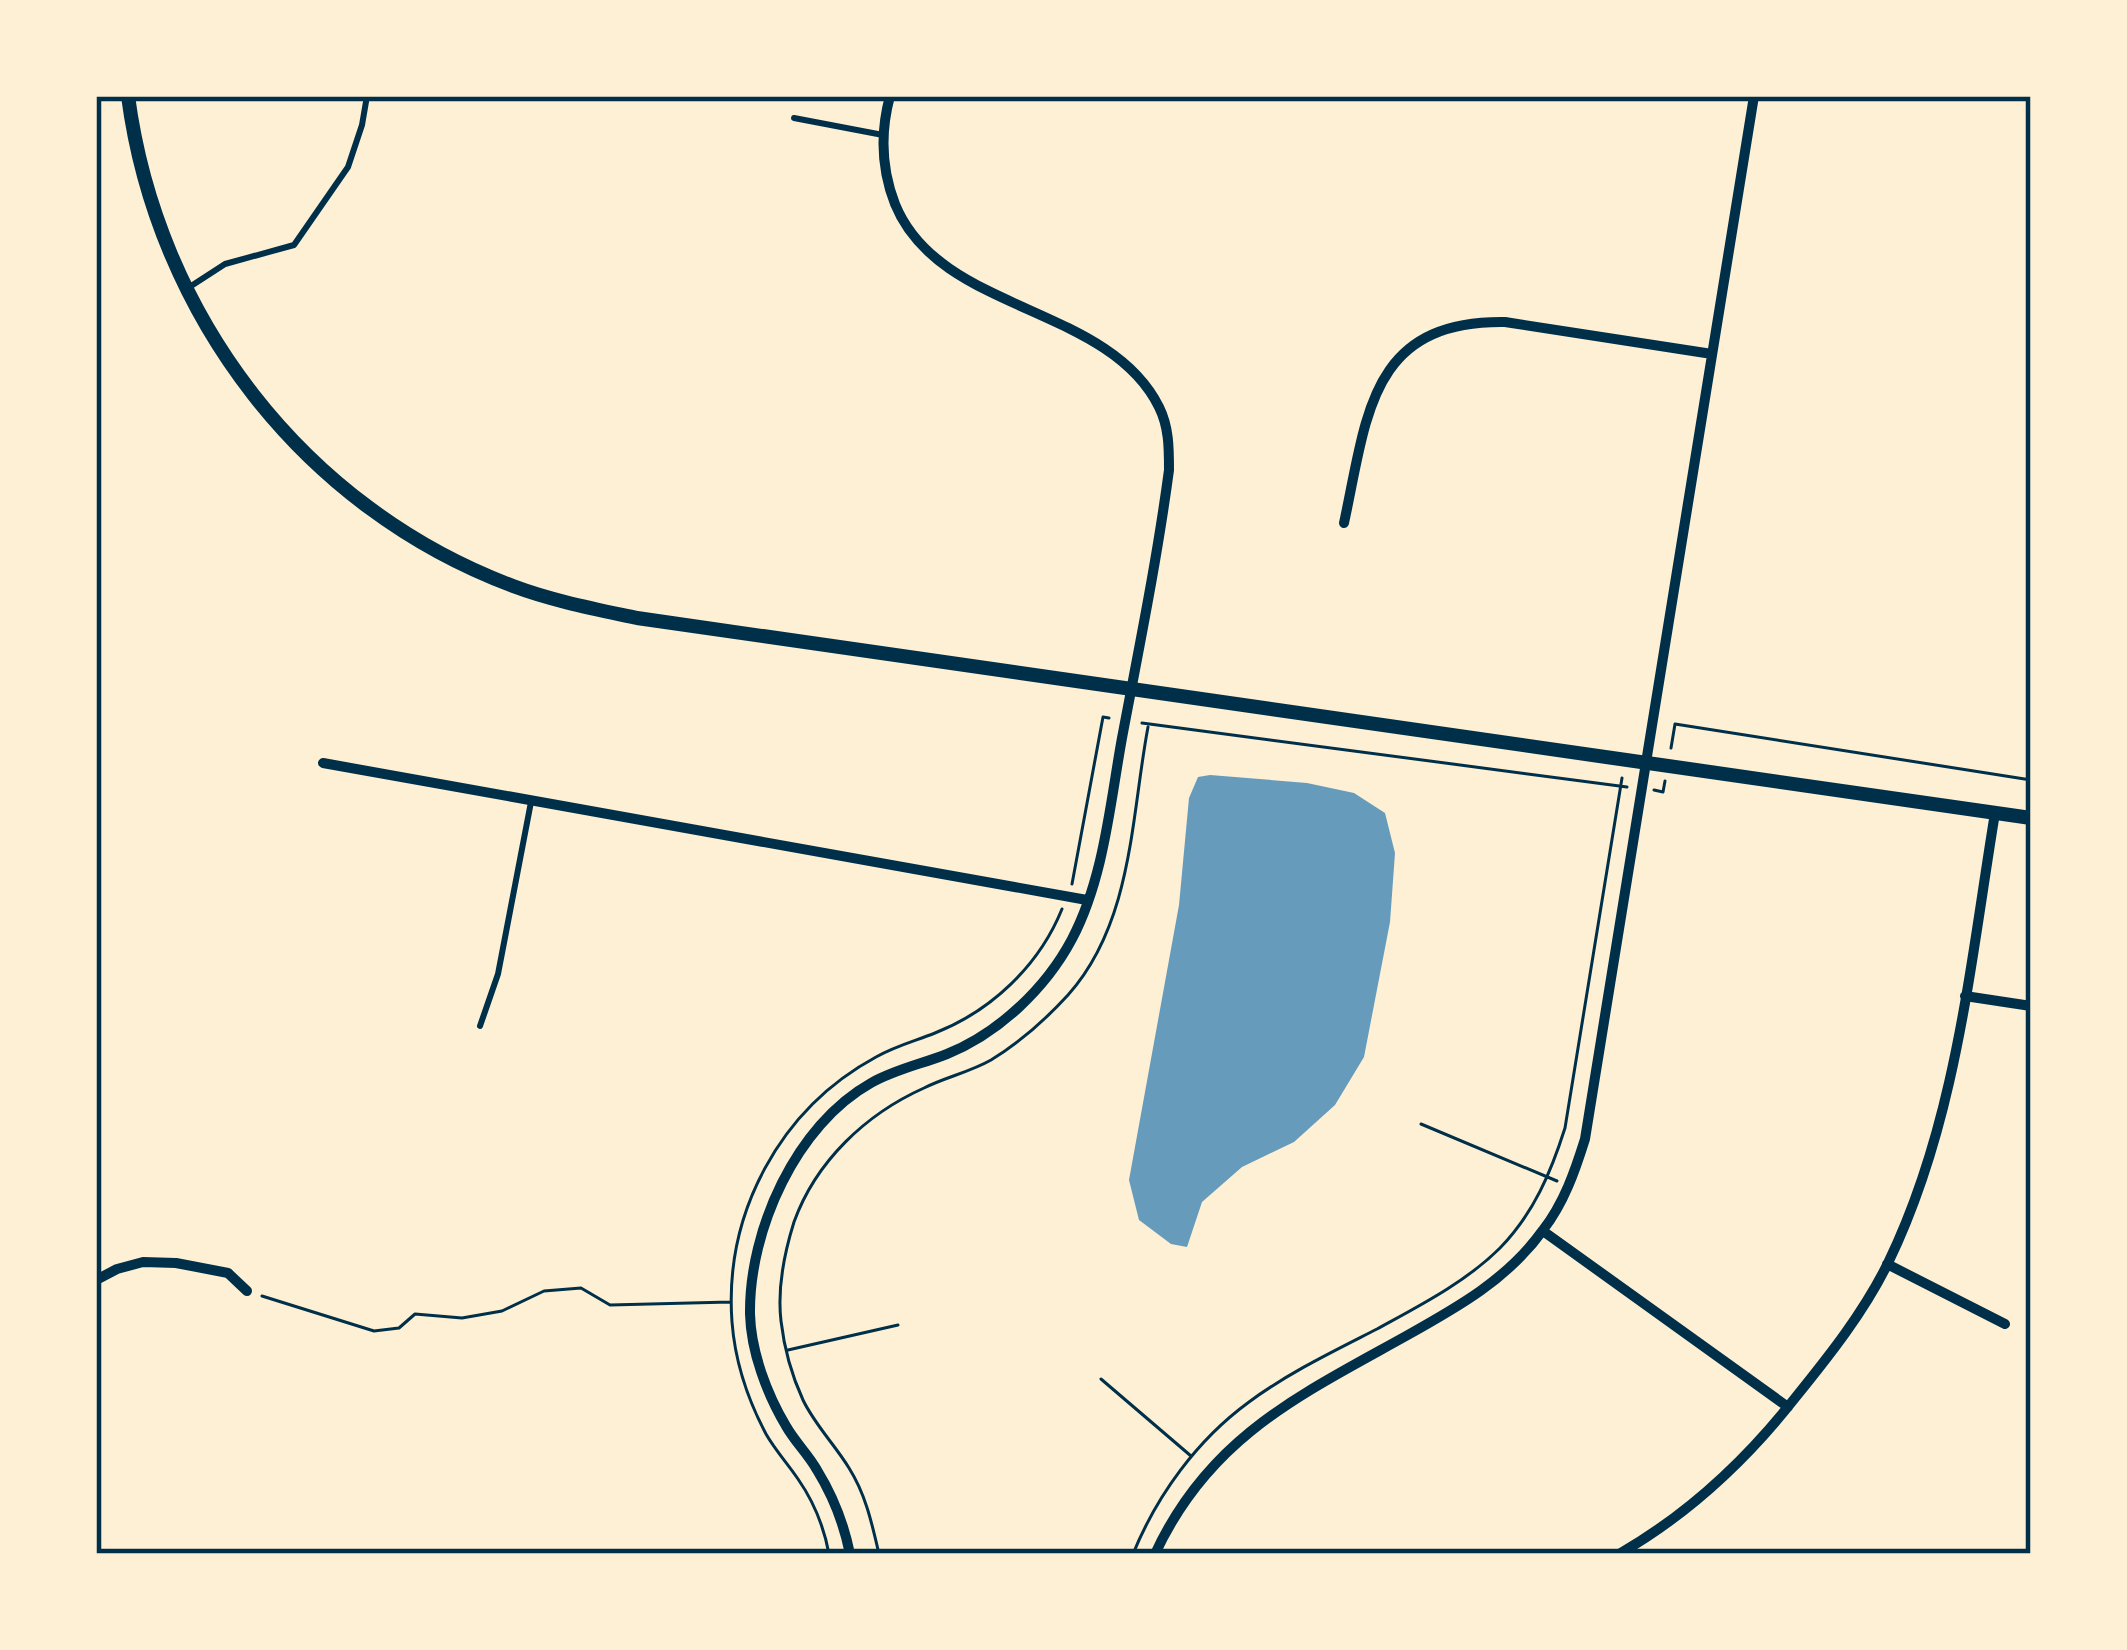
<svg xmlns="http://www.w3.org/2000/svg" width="2127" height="1650" font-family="Jost,sans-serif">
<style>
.water{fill:#669bbc}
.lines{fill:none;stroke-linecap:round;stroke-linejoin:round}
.path{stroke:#003049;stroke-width:3}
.service{stroke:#003049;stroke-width:6}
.minor{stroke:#003049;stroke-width:10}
.tertiary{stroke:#003049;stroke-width:14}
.neatline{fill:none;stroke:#003049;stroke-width:4.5}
</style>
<rect width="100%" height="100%" fill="#fdf0d5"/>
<path class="water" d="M1210 775 1307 783 1354 793 1385 813 1395 853 1390 922 1364 1057 1335 1105 1294 1142 1242 1167 1202 1202 1187 1247 1171 1244 1139 1220 1129 1180 1179 905 1189 798 1198 777Z"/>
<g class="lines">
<path class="path" d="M1142 723 1627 787
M1671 748 1675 724 2031 780
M1654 790 1663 792 1665 781
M1072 884 1103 717 1109 718
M1421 1124 1557 1181
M262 1296 374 1331 399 1328 415 1314 462 1318 502 1311 544 1291 581 1288 610 1305 730 1302
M788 1350 898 1325
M1101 1379 1191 1456
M829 1554C824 1527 814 1502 798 1479 788 1464 775 1450 766 1434 748 1400 735 1361 732 1322 724 1213 780 1109 876 1057 895 1046 915 1041 935 1033 991 1011 1039 966 1062 909
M879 1554C872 1524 866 1495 849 1468 835 1445 815 1425 803 1400 792 1376 784 1347 781 1321 777 1287 784 1254 794 1222 816 1161 866 1114 924 1088 946 1077 970 1072 991 1060 1019 1043 1046 1019 1068 995 1133 922 1131 817 1148 727
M1133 1554C1157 1495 1197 1440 1249 1402 1288 1373 1334 1351 1377 1329 1419 1306 1466 1282 1500 1248 1534 1213 1551 1172 1565 1128L1622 778"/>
<path class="service" d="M794 118 883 135
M188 288 225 264 294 245 348 167 362 125 367 96
M480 1026 498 974 531 802"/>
<path class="minor" d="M1344 523C1367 417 1369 320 1505 322L1712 354
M323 763 1087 900
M1965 996 2031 1006
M1543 1231 1788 1407
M1887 1264 2005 1324
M96 1280 117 1269 143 1262 176 1263 228 1273 247 1291
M850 1554C844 1524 833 1496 817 1470 808 1454 795 1442 786 1426 767 1394 751 1352 750 1314 749 1230 796 1125 871 1083 896 1069 922 1064 947 1054 999 1033 1046 988 1072 939 1104 878 1110 804 1122 738 1139 648 1157 560 1169 470 1169 448 1169 427 1159 407 1108 304 939 313 895 204 881 168 880 133 890 96
M1155 1554C1209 1437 1300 1395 1406 1336 1458 1307 1508 1279 1543 1230 1564 1203 1575 1171 1585 1139L1754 96
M1619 1554C1687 1515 1747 1459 1795 1398 1829 1356 1864 1312 1888 1263 1956 1123 1970 965 1995 813"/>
<path class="tertiary" d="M128 96C157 316 304 508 513 586 553 601 595 609 637 618L2031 818"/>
</g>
<rect width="2127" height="1650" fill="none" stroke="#fdf0d5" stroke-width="198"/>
<rect x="99" y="99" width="1929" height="1452" class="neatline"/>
</svg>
